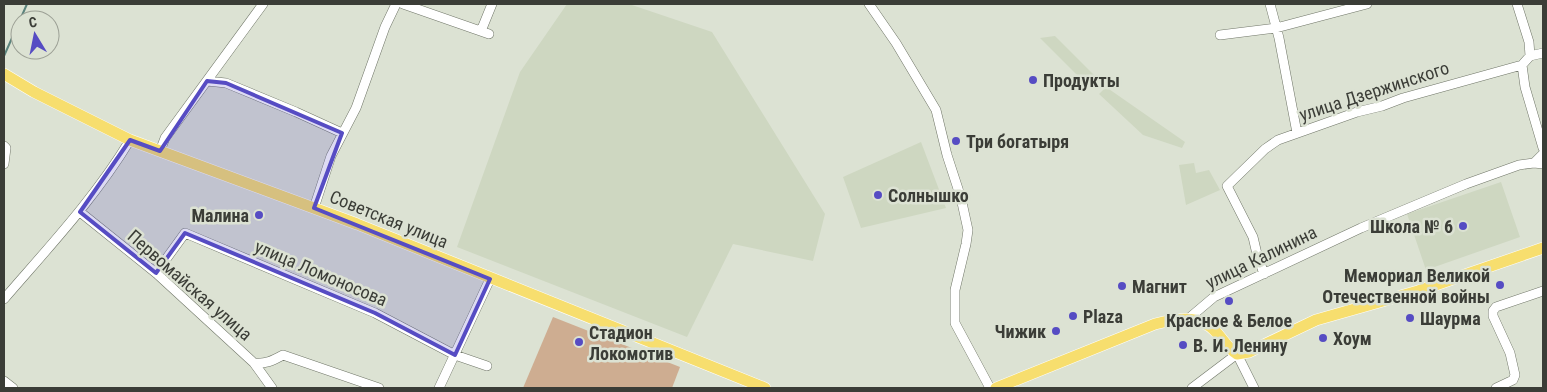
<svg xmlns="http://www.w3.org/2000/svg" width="1547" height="392" font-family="'Roboto Condensed',sans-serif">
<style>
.built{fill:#ced7c1}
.green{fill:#cead91}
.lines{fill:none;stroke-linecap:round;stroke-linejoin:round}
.stream{stroke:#5b837d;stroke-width:2}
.minor-casing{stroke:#707668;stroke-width:10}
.major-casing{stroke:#fff;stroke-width:12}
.minor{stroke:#fff;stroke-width:9}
.major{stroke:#f7de6e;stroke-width:11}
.marked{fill:#564cc3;fill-opacity:0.2;stroke:#564cc3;stroke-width:4;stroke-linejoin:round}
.poi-dot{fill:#564cc3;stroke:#dce2d3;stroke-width:2}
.labels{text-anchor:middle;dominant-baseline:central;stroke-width:5;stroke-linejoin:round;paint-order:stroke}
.poi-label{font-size:18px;font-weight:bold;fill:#3b3d37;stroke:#dce2d3;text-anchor:start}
.street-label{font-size:18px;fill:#3b3d37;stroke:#dce2d3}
</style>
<rect width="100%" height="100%" fill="#dce2d3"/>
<path class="built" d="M567 4H629L712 32 825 214 813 261 733 244 687 337 457 247 520 72Z
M1055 36 1094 75 1087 85 1040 38Z
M1106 87 1185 142 1182 148 1143 135 1099 94Z
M921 142 946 208 861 228 843 177Z
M1194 163 1196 173 1209 170 1220 190 1186 205 1179 165Z
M1501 182 1520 237 1426 270 1407 214Z"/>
<path class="green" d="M553 317 680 367 672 388H523Z"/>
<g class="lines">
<path class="stream" d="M20 20 27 4
M4 56 20 20"/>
<defs>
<path id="minor" d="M403 4 489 34
M869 4 896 43 936 110 947 155 961 198 968 230 966 244 955 290V323L990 388
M1270 4 1279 38 1297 133
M1517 4 1529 42 1530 56
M481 31 492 4
M1220 35 1276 28 1367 4
M1522 65 1525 87 1543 148
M207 81 226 83 296 112 342 133
M4 146 6 148 4 164
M160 151 165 138 263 4
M1534 163 1543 154
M314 208 331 156 356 108 385 27 396 4
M80 212 156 273 254 363 272 388
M156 273 185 233 375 313 455 355 487 366
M1264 274 1257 254 1253 237 1227 186 1265 149 1278 140 1357 112 1382 106 1403 98 1522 65 1530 56 1543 53
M4 299C48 248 95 198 130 140
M1188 319 1214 297 1361 228 1466 184 1519 165 1534 163 1543 164
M254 363C266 364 272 361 283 355L379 388
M4 381 13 388
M439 388 490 279
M1192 388 1237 354 1254 388
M1496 388 1513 380 1515 375 1510 353 1493 316V311L1496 307 1543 291"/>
<path id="major" d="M4 74 34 92 130 140 357 224 765 388
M996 388 1155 324C1175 319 1199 314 1215 331 1223 339 1227 348 1237 354L1249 352 1316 320 1418 291 1543 248"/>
</defs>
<use href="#minor" class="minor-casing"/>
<use href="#major" class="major-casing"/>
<use href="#minor" class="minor"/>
<use href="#major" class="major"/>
</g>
<path class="marked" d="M207 81 226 83 342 133 314 208 490 279 455 355 375 313 185 233 156 273 80 212 130 140 160 151Z"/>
<g class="poi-dot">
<circle cx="1033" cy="80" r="5"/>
<circle cx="956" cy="141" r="5"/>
<circle cx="878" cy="195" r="5"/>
<circle cx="259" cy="215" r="5"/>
<circle cx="1463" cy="226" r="5"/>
<circle cx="1500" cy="285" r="5"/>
<circle cx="1122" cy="286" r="5"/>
<circle cx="1229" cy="301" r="5"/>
<circle cx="1073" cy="316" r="5"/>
<circle cx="1410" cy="318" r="5"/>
<circle cx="1056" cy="331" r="5"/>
<circle cx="1323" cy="338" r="5"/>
<circle cx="579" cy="342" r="5"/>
<circle cx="1183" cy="345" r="5"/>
</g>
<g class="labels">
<g class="poi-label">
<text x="1043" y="80">Продукты</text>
<text x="966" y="141">Три богатыря</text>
<text x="888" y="195">Солнышко</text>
<text x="249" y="215" text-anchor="end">Малина</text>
<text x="1453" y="226" text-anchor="end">Школа № 6</text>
<text x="1490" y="275" text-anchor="end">Мемориал Великой<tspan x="1490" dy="21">Отечественной войны</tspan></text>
<text x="1132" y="286">Магнит</text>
<text x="1083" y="316">Plaza</text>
<text x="1420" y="318">Шаурма</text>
<text x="1229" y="320" text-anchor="middle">Красное &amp; Белое</text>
<text x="1046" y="331" text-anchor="end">Чижик</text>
<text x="589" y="332">Стадион<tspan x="589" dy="21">Локомотив</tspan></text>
<text x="1333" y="338">Хоум</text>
<text x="1193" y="345">В. И. Ленину</text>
</g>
<g class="street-label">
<text transform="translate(1374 91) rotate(-18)">улица Дзержинского</text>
<text transform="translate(389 219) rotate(22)">Советская улица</text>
<text transform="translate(1261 257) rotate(-26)">улица Калинина</text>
<text transform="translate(321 273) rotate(23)">улица Ломоносова</text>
<text transform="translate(190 285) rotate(41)">Первомайская улица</text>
</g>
</g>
<rect width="1547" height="392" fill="none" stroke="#3b3d37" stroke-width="10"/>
<g transform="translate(35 35) rotate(350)"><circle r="24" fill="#dce2d3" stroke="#9ca095"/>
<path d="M0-4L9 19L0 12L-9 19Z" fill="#564cc3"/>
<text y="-8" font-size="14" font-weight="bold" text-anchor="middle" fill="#3b3d37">С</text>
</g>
</svg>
